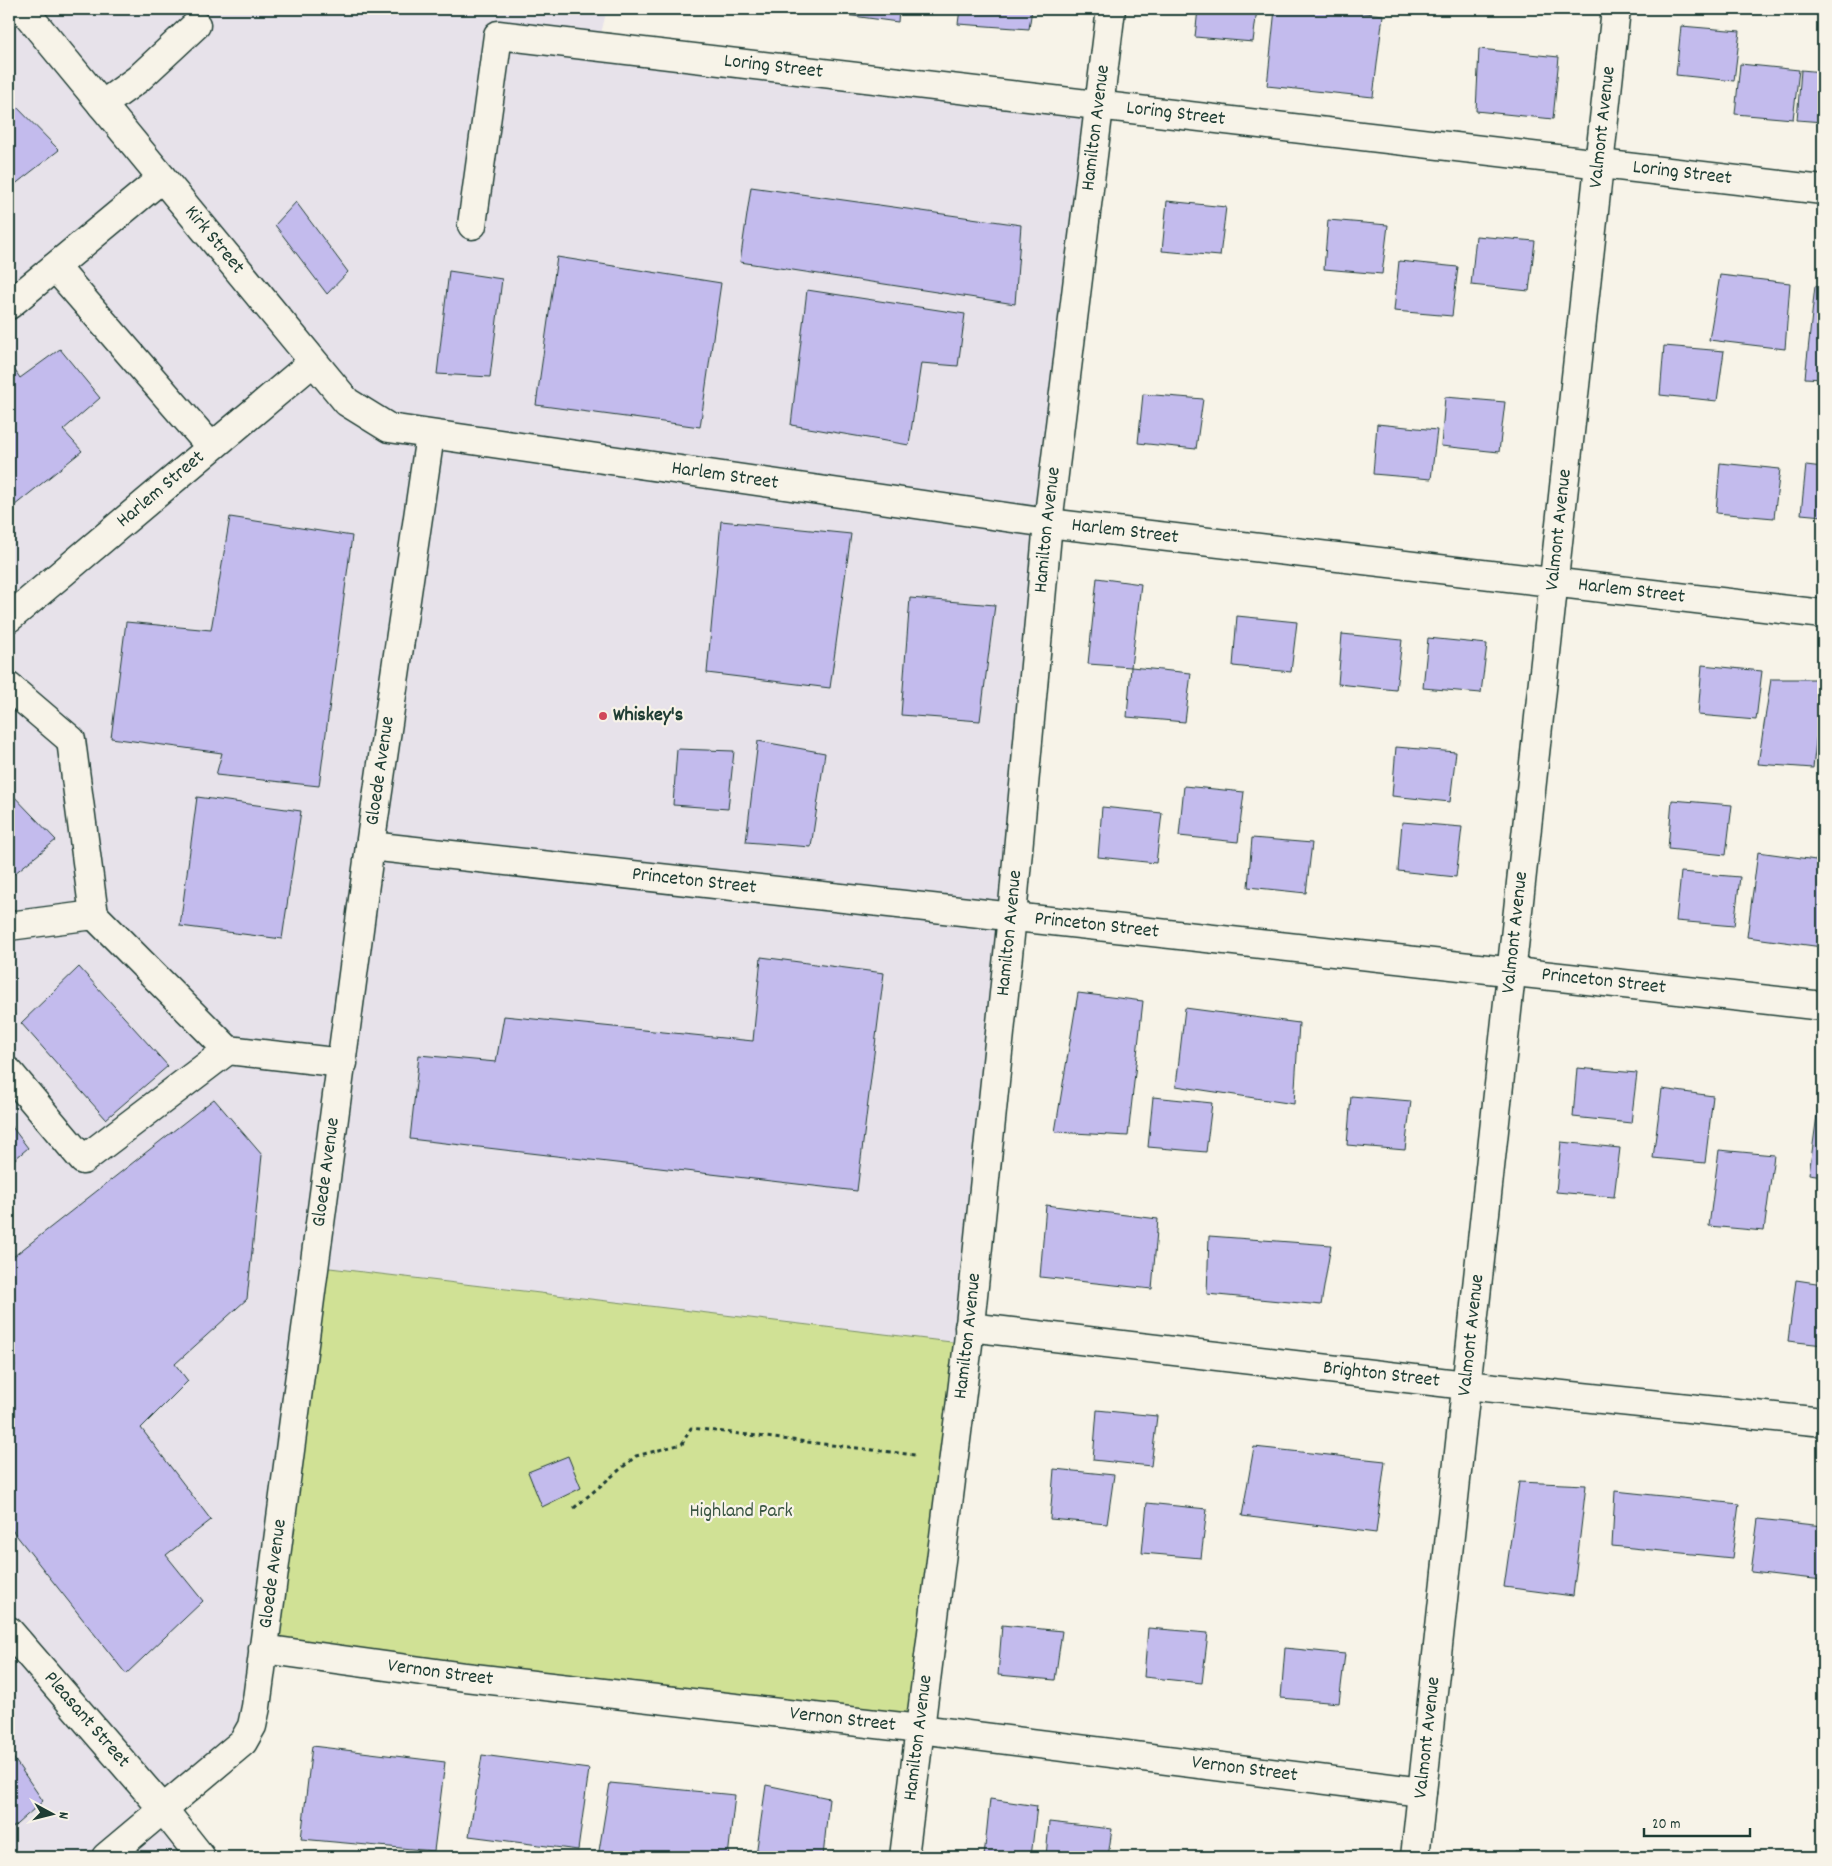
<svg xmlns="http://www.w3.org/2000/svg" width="1832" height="1866" font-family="Dekko,sans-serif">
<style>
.built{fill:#e7e2ea}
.green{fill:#d0e195;stroke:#788f64}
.building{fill:#c3bbed;stroke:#1f3d34}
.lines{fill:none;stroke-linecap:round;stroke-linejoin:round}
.minor-casing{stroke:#1f3d34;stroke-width:31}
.path{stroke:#1f3d34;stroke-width:3;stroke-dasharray:4 4;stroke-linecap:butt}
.minor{stroke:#f7f3e8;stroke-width:28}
.poi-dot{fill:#d1495b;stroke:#f7f3e8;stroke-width:2}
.labels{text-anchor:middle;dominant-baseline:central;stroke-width:4.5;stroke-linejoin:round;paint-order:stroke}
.street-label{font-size:20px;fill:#1f3d34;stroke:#f7f3e8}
.poi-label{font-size:20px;font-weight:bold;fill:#1f3d34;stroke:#f7f3e8;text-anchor:start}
.park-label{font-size:20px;fill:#3a5643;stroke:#f7f3e8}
</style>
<rect width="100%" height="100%" fill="#f7f3e8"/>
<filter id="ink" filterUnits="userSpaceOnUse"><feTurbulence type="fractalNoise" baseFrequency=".02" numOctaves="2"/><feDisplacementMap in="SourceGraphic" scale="10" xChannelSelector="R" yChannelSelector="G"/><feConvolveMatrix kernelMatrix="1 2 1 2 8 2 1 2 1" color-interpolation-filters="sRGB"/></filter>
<g filter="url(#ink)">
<path class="built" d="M9 9H607L598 46 1099 105 968 1344 314 1266 248 1733 163 1809 201 1857H9Z"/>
<path class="green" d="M313 1266 968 1344 920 1729 263 1649Z"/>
<path class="building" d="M800 9H899L898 22Z
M960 9H1032L1029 29 958 24Z
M1198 9H1257L1253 42 1195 37Z
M1275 9H1329L1383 15 1373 97 1267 86Z
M1681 26 1740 31 1734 81 1676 75Z
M1479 49 1559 57 1553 119 1476 111Z
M1740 64 1799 70 1793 119 1735 114Z
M1801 70 1823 72V122L1797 120Z
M9 99 59 150 9 189Z
M751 187 1021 225 1015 304 740 262Z
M1167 201 1226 207 1220 256 1162 251Z
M296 202 348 272 327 294 275 225Z
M1328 220 1388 225 1382 274 1324 269Z
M1476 236 1535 241 1529 291 1471 285Z
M557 257 721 283 700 427 536 405Z
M1399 261 1458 267 1452 316 1394 311Z
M449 271 502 279 490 377 437 374Z
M1720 275 1790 283 1785 349 1709 340Z
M1815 286 1823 287V379L1805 378Z
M807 290 965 314 958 366 921 363 909 445 791 425Z
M1664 346 1724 351 1717 401 1660 395Z
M60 349 100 398 63 430 82 451 9 510V373L14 369 20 378Z
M1143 394 1203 399 1196 449 1138 443Z
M1445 397 1505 402 1499 452 1441 446Z
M1377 424 1437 430 1431 479 1373 474Z
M1720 463 1780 469 1774 518 1716 513Z
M1806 465 1823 467V516L1801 514Z
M230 517 352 536 319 786 216 775 222 753 111 738 126 622 211 630Z
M721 521 851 534 830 688 707 673Z
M1097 578 1141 584 1131 667 1088 664Z
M910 598 995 605 980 721 901 715Z
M1237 616 1297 622 1291 672 1233 666Z
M1342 634 1402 640 1396 690 1338 684Z
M1428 638 1487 644 1481 693 1423 688Z
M1702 665 1762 671 1756 720 1698 715Z
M1131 667 1191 673 1185 722 1127 717Z
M1771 679H1823L1813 768 1758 764Z
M758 741 825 753 811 847 746 842Z
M1396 747 1456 752 1450 802 1392 796Z
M677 749 734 751 728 809 673 805Z
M1184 786 1244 792 1238 842 1179 836Z
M9 791 56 840 9 878Z
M197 797 301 811 282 939 180 926Z
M1672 800 1732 805 1726 855 1668 849Z
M1102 807 1162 813 1156 863 1098 857Z
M1402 822 1462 827 1456 877 1398 871Z
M1252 838 1312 843 1306 893 1248 887Z
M1758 852 1823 861 1822 947 1747 937Z
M1681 872 1740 877 1734 926 1676 921Z
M761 957 884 973 857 1191 410 1139 419 1055 496 1062 504 1016 753 1041Z
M79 967 168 1066 106 1119 21 1023Z
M1078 993 1143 1001 1128 1136 1055 1132Z
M1185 1008 1299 1023 1294 1104 1176 1086Z
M1577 1068 1637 1073 1631 1123 1573 1117Z
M1662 1089 1713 1096 1705 1163 1653 1158Z
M1820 1093H1823V1176L1809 1174Z
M1351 1096 1411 1101 1405 1150 1347 1145Z
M1153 1097 1212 1103 1206 1152 1148 1147Z
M214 1099 262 1155 247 1299 175 1364 188 1381 141 1428 211 1520 166 1555 203 1601 126 1674 9 1526V1373L15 1366 9 1357V1260Z
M9 1123 28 1148 9 1164Z
M1561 1142 1620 1148 1614 1197 1556 1192Z
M1719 1150 1774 1155 1764 1231 1709 1226Z
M1046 1205 1158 1219 1152 1289 1040 1277Z
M1209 1236 1331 1245 1321 1305 1207 1294Z
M1796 1280 1823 1284V1345L1788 1341Z
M1097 1410 1157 1416 1151 1466 1093 1460Z
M1254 1447 1385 1461 1376 1533 1242 1516Z
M568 1456 581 1488 542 1507 528 1472Z
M1054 1469 1114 1475 1107 1524 1050 1519Z
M1519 1482 1586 1485 1573 1596 1504 1587Z
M1615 1491 1739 1504 1732 1558 1612 1546Z
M1147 1503 1207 1509 1201 1558 1142 1553Z
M1758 1519 1823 1526V1580L1751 1572Z
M1002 1625 1062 1631 1055 1680 998 1675Z
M1148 1628 1208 1633 1202 1683 1144 1677Z
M1285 1648 1345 1654 1339 1703 1281 1698Z
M312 1746 445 1762 434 1851 301 1839Z
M10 1753 43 1801 9 1831V1754Z
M482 1755 589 1769 578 1850 469 1836Z
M610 1783 735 1795 728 1857H598Z
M766 1785 829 1798 823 1857H776L756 1855Z
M990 1799 1037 1806 1031 1857H984Z
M1049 1822 1112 1829 1108 1857H1046Z
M1515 1851 1552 1857H1514Z"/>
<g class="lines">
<defs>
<g id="minor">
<path id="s1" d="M23 9 347 402 389 428 1048 523 1823 614"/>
<path d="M102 105 138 79 196 25"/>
<path id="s2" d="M472 225 498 35 1823 190"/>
<path d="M55 267 211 447"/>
<path d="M9 305 162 178"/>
<path id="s3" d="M9 618 313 362"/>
<path d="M9 687 71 740 94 915"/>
<path id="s4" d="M370 846 1823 1006"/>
<path d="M9 926 94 915 228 1050 343 1063"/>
<path d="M9 1072 83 1160 228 1050"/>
<path id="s5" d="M969 1327 1466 1385 1823 1422"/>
<path id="s6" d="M9 1631 163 1809 201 1857"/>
<path id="s7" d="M263 1649 465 1677 920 1729 1422 1792"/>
<path id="s8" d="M106 1857 243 1742 252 1726 256 1707 370 846 430 435"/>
<path id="s9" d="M904 1857 968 1344 1012 916 1048 523 1111 9"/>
<path id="s10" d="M1415 1857 1616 9"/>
</g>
</defs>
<use href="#minor" class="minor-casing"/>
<path class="path" d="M574 1508 636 1456 682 1444 691 1428 915 1455"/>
<use href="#minor" class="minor"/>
</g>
</g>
<circle class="poi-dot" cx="603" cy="716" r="5"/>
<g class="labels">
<g class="street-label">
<text stroke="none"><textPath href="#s2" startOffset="469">Loring Street</textPath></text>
<text stroke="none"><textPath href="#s2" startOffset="874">Loring Street</textPath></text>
<text stroke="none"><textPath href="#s9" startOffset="1740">Hamilton Avenue</textPath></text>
<text stroke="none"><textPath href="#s10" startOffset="1740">Valmont Avenue</textPath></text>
<text stroke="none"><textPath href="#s2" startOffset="1384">Loring Street</textPath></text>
<text stroke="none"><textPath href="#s1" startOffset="300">Kirk Street</textPath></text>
<text stroke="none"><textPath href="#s1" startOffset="898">Harlem Street</textPath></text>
<text stroke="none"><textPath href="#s3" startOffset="199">Harlem Street</textPath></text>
<text stroke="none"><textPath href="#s9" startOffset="1335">Hamilton Avenue</textPath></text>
<text stroke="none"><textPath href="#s10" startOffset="1335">Valmont Avenue</textPath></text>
<text stroke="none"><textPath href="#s1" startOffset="1302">Harlem Street</textPath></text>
<text stroke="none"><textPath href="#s1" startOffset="1812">Harlem Street</textPath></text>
<text stroke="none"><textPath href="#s8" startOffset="1161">Gloede Avenue</textPath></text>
<text stroke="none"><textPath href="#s4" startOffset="326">Princeton Street</textPath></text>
<text stroke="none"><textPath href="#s4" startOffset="731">Princeton Street</textPath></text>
<text stroke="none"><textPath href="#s9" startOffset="930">Hamilton Avenue</textPath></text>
<text stroke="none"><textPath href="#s10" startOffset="930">Valmont Avenue</textPath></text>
<text stroke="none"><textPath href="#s4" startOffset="1241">Princeton Street</textPath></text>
<text stroke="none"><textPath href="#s8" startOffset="756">Gloede Avenue</textPath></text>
<text stroke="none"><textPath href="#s9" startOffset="525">Hamilton Avenue</textPath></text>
<text stroke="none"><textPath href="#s10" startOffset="525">Valmont Avenue</textPath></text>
<text stroke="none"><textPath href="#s5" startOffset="415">Brighton Street</textPath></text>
<text stroke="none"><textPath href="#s8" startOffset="351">Gloede Avenue</textPath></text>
<text stroke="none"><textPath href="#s7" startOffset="179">Vernon Street</textPath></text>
<text stroke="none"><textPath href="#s6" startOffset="118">Pleasant Street</textPath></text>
<text stroke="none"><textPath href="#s7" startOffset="584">Vernon Street</textPath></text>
<text stroke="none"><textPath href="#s9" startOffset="120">Hamilton Avenue</textPath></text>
<text stroke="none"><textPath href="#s10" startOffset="120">Valmont Avenue</textPath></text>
<text stroke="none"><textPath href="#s7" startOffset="989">Vernon Street</textPath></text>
</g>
<g class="poi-label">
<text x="613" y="716">Whiskey's</text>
</g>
<g class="park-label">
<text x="741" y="1512">Highland Park</text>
</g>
</g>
<rect width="1832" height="1866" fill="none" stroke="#f7f3e8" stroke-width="30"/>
<rect x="15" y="15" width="1802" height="1836" fill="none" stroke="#1f3d34" stroke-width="2" filter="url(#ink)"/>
<g transform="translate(52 1814) rotate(97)" stroke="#f7f3e8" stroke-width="4" paint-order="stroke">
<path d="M0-4L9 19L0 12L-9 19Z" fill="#1f3d34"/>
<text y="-8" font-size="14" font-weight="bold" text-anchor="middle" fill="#1f3d34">N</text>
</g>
<path d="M1644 1828v8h106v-8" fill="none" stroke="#1f3d34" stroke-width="2.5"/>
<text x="1652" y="1828" font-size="15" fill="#1f3d34" stroke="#f7f3e8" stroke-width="4" paint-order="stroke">20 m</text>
</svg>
